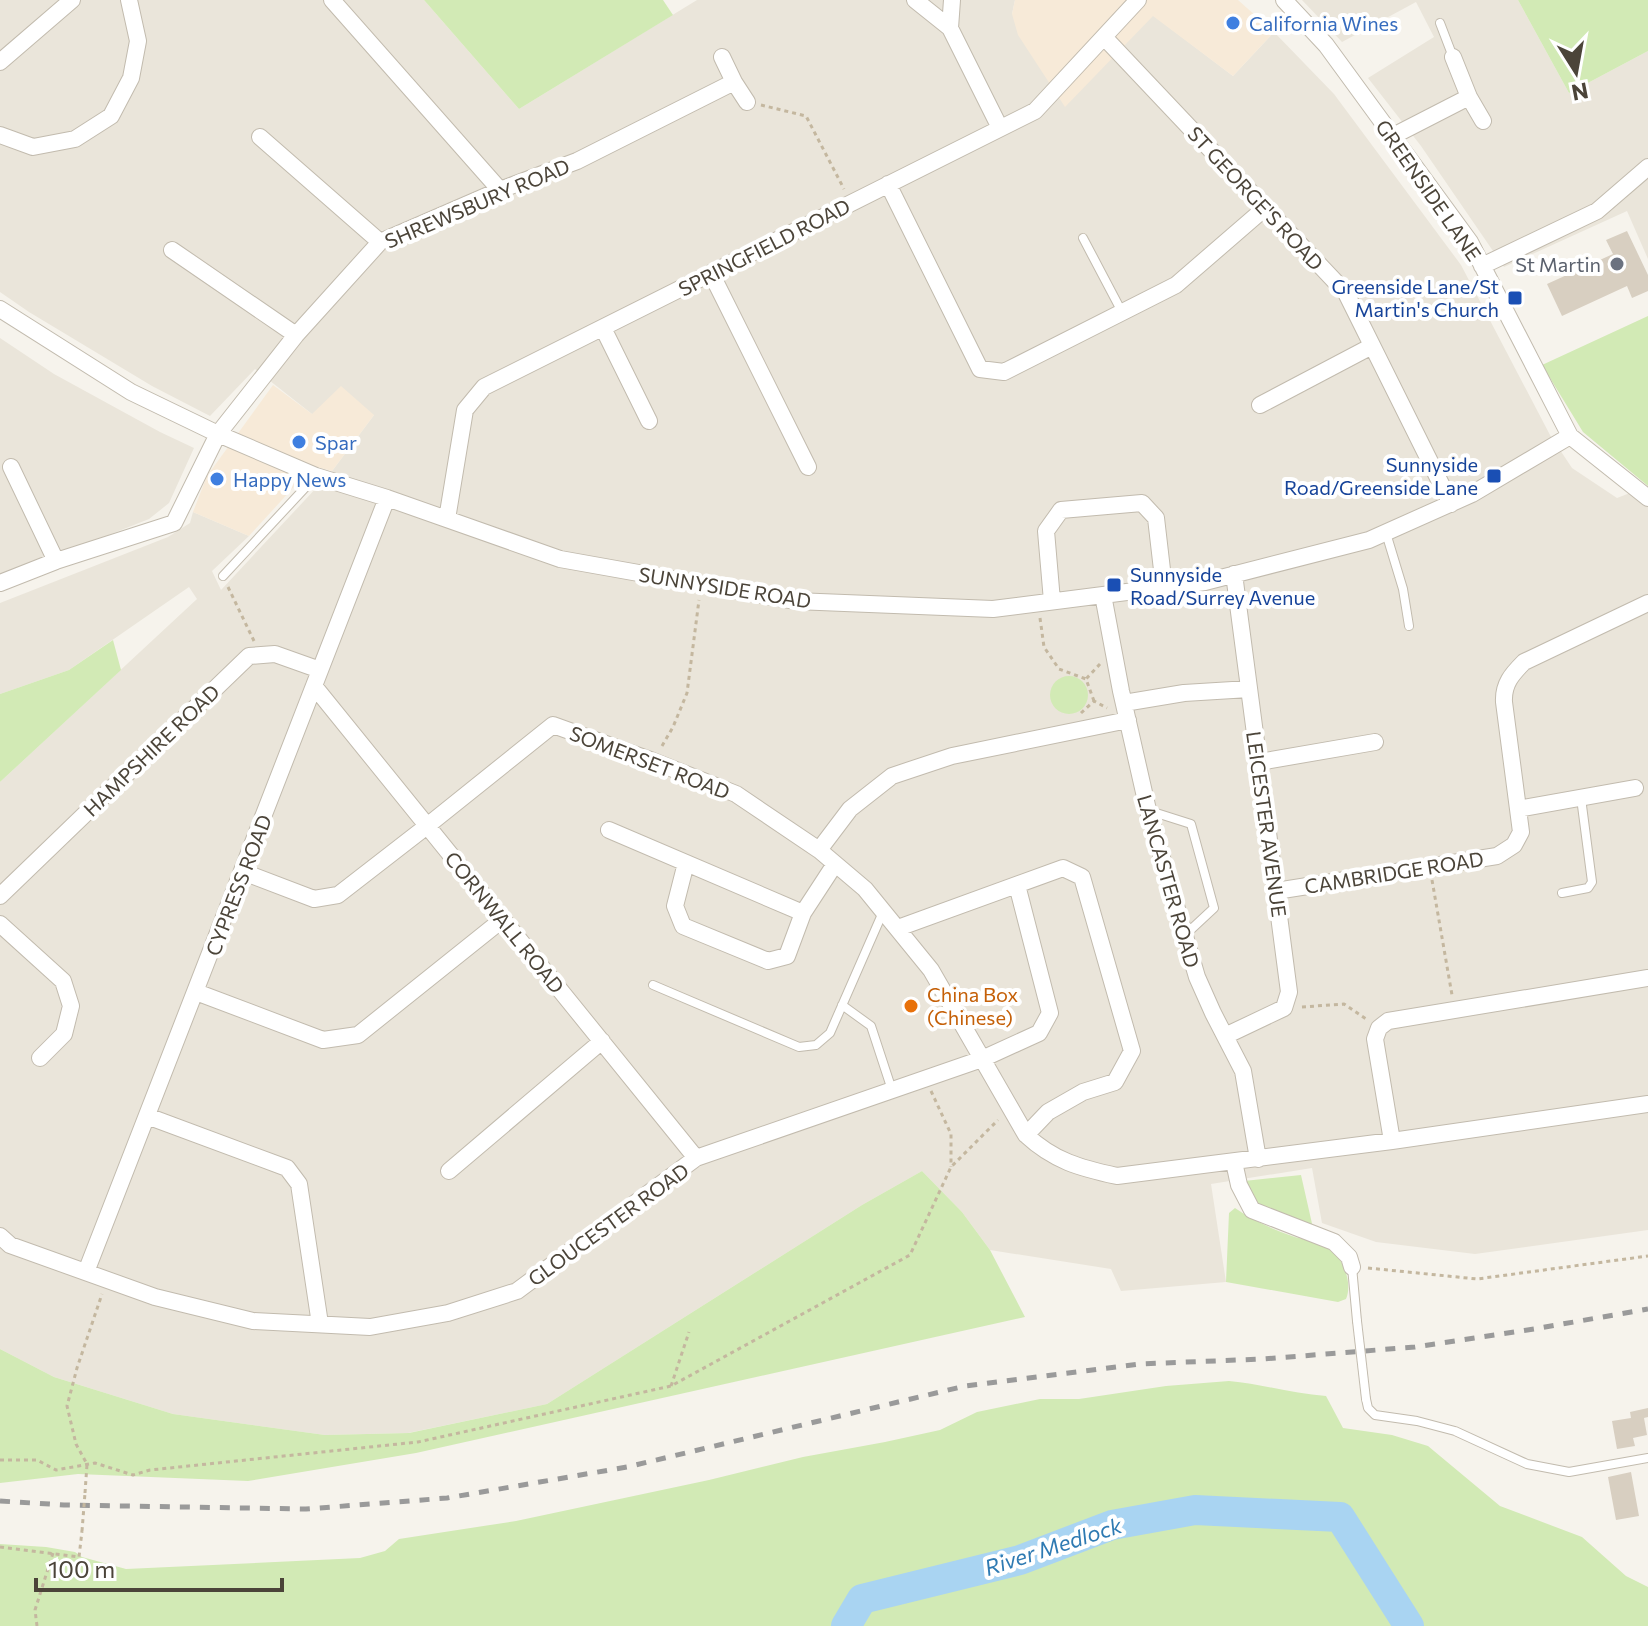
<svg xmlns="http://www.w3.org/2000/svg" width="1648" height="1626" font-family="Commissioner,sans-serif">
<style>
.residential{fill:#eae5da}
.commercial{fill:#f7ead8}
.green{fill:#d2eab5}
.lines{fill:none;stroke-linecap:round;stroke-linejoin:round}
.river{stroke:#a9d4f2;stroke-width:30}
.building{fill:#d8cfc1}
.service-casing{stroke:#c2bbae;stroke-width:10}
.minor-casing{stroke:#c2bbae;stroke-width:18}
.path{stroke:#c4b79f;stroke-width:3;stroke-dasharray:4 4;stroke-linecap:butt}
.service{stroke:#fff;stroke-width:8}
.minor{stroke:#fff;stroke-width:16}
.rail{stroke:#9a9a9a;stroke-width:5;stroke-dasharray:10 10;stroke-linecap:butt}
.service-bridge-casing{stroke:#c2bbae;stroke-width:10;stroke-linecap:butt}
.path-bridge{stroke:#c4b79f;stroke-width:3;stroke-dasharray:4 4;stroke-linecap:butt}
.service-bridge{stroke:#fff;stroke-width:8}
.shop-dot{fill:#3f7fe0;stroke:#fff;stroke-width:3}
.worship-dot{fill:#6b7280;stroke:#fff;stroke-width:3}
.transit-dot{fill:#1a4fb4;stroke:#fff;stroke-width:3}
.food-dot{fill:#e8710a;stroke:#fff;stroke-width:3}
.labels{text-anchor:middle;dominant-baseline:central;stroke-width:8;stroke-linejoin:round;paint-order:stroke}
.shop-label{font-size:20px;fill:#366cbe;stroke:#fff;text-anchor:start}
.street-label{font-size:20px;fill:#4b4439;stroke:#fff}
.worship-label{font-size:20px;fill:#5b616d;stroke:#fff;text-anchor:end}
.transit-label{font-size:20px;fill:#164399;stroke:#fff;text-anchor:end}
.food-label{font-size:20px;fill:#c56008;stroke:#fff;text-anchor:start}
.water-label{font-size:22px;font-style:italic;fill:#2e7ab2;stroke:#fff}
</style>
<rect width="100%" height="100%" fill="#f6f3ec"/>
<path class="residential" d="M0 0H424L519 109 697 0H1015L1012 14 1154 16 1233 76 1274 32 1334 94 1461 265 1550 435 1572 468 1617 498 1648 486V1230L1475 1254 1376 1242 1322 1223 1312 1168 1211 1184 1226 1282 1121 1291 1111 1269 990 1250 962 1212 922 1171 862 1205 547 1404 408 1433 325 1435 173 1414 54 1377 0 1349V782L197 599 189 587 69 670 0 694V603L168 537 190 523 193 512 249 536 212 571 221 590 332 471 374 415 312 414 255 369 210 416 152 386 29 312 0 292Z
M1302 0H1518L1569 93 1648 51V259L1627 211 1504 267 1421 146 1368 78 1434 37 1416 2 1342 42Z
M0 338 54 374 160 432 194 448 169 503 149 519 0 578Z"/>
<path class="commercial" d="M1015 0H1238L1274 32 1233 76 1153 16 1065 107 1018 35 1012 14Z
M273 385 312 414 341 386 374 415 332 471 313 466 249 536 193 512 207 476Z"/>
<path class="green" d="M424 0H663L673 15 519 109Z
M1518 0H1648V51L1569 93Z
M1648 316V486L1583 432 1542 365Z
M113 640 121 670 0 782V694L69 670Z
M1050 695a19 19 0 1 1 38 0a19 19 0 1 1-38 0Z
M922 1171 962 1212 990 1250 1025 1317 416 1453 248 1481 78 1474 0 1483V1349L54 1377 173 1414 325 1435 409 1433 547 1404 862 1205Z
M1301 1175 1313 1228 1258 1206 1244 1181Z
M1235 1208C1252 1220 1272 1229 1292 1236 1303 1240 1320 1241 1329 1247 1343 1258 1353 1283 1346 1299L1338 1302 1226 1282 1229 1213Z
M1229 1381C1262 1384 1294 1394 1326 1396L1343 1428 1392 1435 1428 1446 1500 1506 1582 1537 1626 1576 1648 1587V1626H0V1544L46 1547 75 1552 82 1557 126 1569 360 1558 385 1551 399 1539 516 1521 709 1480 803 1457 885 1442 940 1430 977 1412 1040 1399H1079L1166 1386Z"/>
<g class="lines">
<path class="river" d="M846 1626 862 1599 1020 1560 1112 1525 1195 1510 1340 1517 1409 1626"/>
</g>
<path class="building" d="M1627 231 1648 275V291L1632 298 1627 286 1562 316 1547 284 1613 254 1606 240Z
M1648 1408V1417L1644 1418 1647 1435 1633 1438 1635 1446 1617 1449 1612 1421 1631 1418 1630 1412Z
M1631 1472 1639 1516 1616 1520 1608 1477Z"/>
<g class="lines">
<defs>
<path id="service" d="M1440 23 1453 57
M1083 238 1122 312
M1386 533 1403 589 1409 626
M223 576 316 476
M1150 811 1191 824 1214 908 1185 935
M1562 893 1588 888 1592 882 1581 798
M653 985 799 1047 816 1045 830 1033 883 912
M842 1005 871 1026 892 1090
M1352 1267 1357 1321
M1366 1399 1368 1408 1375 1415 1417 1421 1455 1431 1527 1464 1569 1472 1648 1458"/>
<path id="minor" d="M332 0 500 190
M915 0 950 28 1000 128
M1284 0 1326 45 1470 242 1570 436 1648 498
M950 28 952 0
M1104 37 1346 293 1451 504
M722 57 734 82
M1453 57 1469 97 1483 121
M0 62 72 0
M0 135 33 147 75 139 111 116 131 78 138 41 129 0
M1393 136 1469 97
M260 137 380 242
M888 184 980 369 1004 372 1176 285 1265 208
M172 250 296 335
M1482 266 1597 211 1648 167
M711 273 808 467
M0 309 131 392 218 434 316 476 387 498 560 559 795 601 993 609 1205 582 1369 540 1472 494 1570 436
M603 328 649 421
M1260 405 1372 346
M11 467 56 561
M447 519 465 410 484 387 1035 111 1138 0
M0 583 56 561 174 523 218 434 296 335 380 242 500 190 577 161 734 82 747 102
M1103 595 1121 691 1148 810 1197 977 1213 1013 1243 1071 1258 1159
M1052 601 1046 531 1061 510 1142 503 1156 518 1164 587
M314 686 696 1158
M1124 703 1184 693 1249 689
M1259 762 1375 742
M1518 809 1635 788
M609 830 803 913
M819 850 850 809 892 776 952 756 1128 720
M686 863 675 906 683 926 768 961 787 956 803 913 835 864
M243 872 314 899 338 895 427 826 553 725 653 761 736 794 819 850 865 889 931 970 1026 1135C1054 1161 1080 1168 1117 1176L1392 1141 1648 1104
M1276 891 1497 856 1514 845 1521 832 1504 702C1503 684 1512 674 1524 662L1648 603
M0 896 249 656 275 654 320 670
M0 924 63 981 71 1006 64 1034 40 1058
M898 928 1063 868 1082 877 1132 1051 1115 1082 1083 1092 1048 1112 1026 1135
M196 992 323 1040 358 1035 503 919
M1225 1036 1284 1008 1289 992 1234 574
M147 1116 287 1168 299 1184 320 1324
M1392 1141 1375 1039 1379 1028 1388 1021 1648 978
M1234 1162 1239 1185 1252 1210 1334 1242 1349 1257 1352 1267
M449 1171 602 1041
M0 1236 10 1245 155 1297 253 1321 370 1327 448 1313 517 1291 696 1158 982 1059 1039 1033 1050 1013 1017 885
M86 1272 387 498"/>
</defs>
<use href="#service" class="service-casing"/>
<use href="#minor" class="minor-casing"/>
<path class="path" d="M761 105 806 116 844 189
M228 587 254 641
M1040 618 1044 647 1059 669 1086 679
M1094 701 1086 679 1100 664
M1081 713 1094 701 1107 708
M662 746 673 727 687 693 699 600
M1432 880 1452 995
M1302 1007 1344 1004 1366 1019
M931 1091 951 1134V1167
M1368 1268 1477 1279 1648 1256
M671 1386 689 1332
M0 1460H37L56 1470 95 1463 133 1475 150 1470 418 1442 671 1386 910 1255 951 1167 998 1120
M85 1493 87 1464 76 1444 67 1406 77 1368 102 1294
M0 1547 79 1557 82 1531
M37 1626 35 1610 53 1553"/>
<use href="#service" class="service"/>
<use href="#minor" class="minor"/>
<path class="rail" d="M0 1501 64 1505 306 1509 447 1498 627 1467 965 1386 1139 1364 1263 1359 1415 1347 1534 1329 1648 1309"/>
<defs>
<path id="service-bridge" d="M1357 1321 1366 1399"/>
</defs>
<use href="#service-bridge" class="service-bridge-casing"/>
<path class="path-bridge" d="M82 1531 85 1493"/>
<use href="#service-bridge" class="service-bridge"/>
</g>
<g class="shop-dot">
<circle cx="1233" cy="23" r="8"/>
<circle cx="299" cy="442" r="8"/>
<circle cx="217" cy="479" r="8"/>
</g>
<circle class="worship-dot" cx="1617" cy="264" r="8"/>
<g class="transit-dot">
<rect x="1507" y="290" width="16" height="16" rx="4"/>
<rect x="1486" y="468" width="16" height="16" rx="4"/>
<rect x="1106" y="577" width="16" height="16" rx="4"/>
</g>
<circle class="food-dot" cx="911" cy="1006" r="8"/>
<g class="labels">
<g class="shop-label">
<text x="1249" y="23">California Wines</text>
<text x="315" y="442">Spar</text>
<text x="233" y="479">Happy News</text>
</g>
<g class="street-label">
<text transform="translate(1429 190) rotate(55)">GREENSIDE LANE</text>
<text transform="translate(1256 198) rotate(47)">ST GEORGE'S ROAD</text>
<text transform="translate(477 203) rotate(-23)">SHREWSBURY ROAD</text>
<text transform="translate(764 247) rotate(-27)">SPRINGFIELD ROAD</text>
<text transform="translate(725 587) rotate(9)">SUNNYSIDE ROAD</text>
<text transform="translate(151 750) rotate(-44)">HAMPSHIRE ROAD</text>
<text transform="translate(650 762) rotate(21)">SOMERSET ROAD</text>
<text transform="translate(1267 824) rotate(82)">LEICESTER AVENUE</text>
<text transform="translate(1394 872) rotate(-9)">CAMBRIDGE ROAD</text>
<text transform="translate(1169 881) rotate(74)">LANCASTER ROAD</text>
<text transform="translate(238 885) rotate(-69)">CYPRESS ROAD</text>
<text transform="translate(505 922) rotate(51)">CORNWALL ROAD</text>
<text transform="translate(608 1224) rotate(-36)">GLOUCESTER ROAD</text>
</g>
<g class="worship-label">
<text x="1601" y="264">St Martin</text>
</g>
<g class="transit-label">
<text x="1499" y="286">Greenside Lane/St<tspan x="1499" dy="23">Martin's Church</tspan></text>
<text x="1478" y="464">Sunnyside<tspan x="1478" dy="23">Road/Greenside Lane</tspan></text>
<text x="1130" y="574" text-anchor="start">Sunnyside<tspan x="1130" dy="23">Road/Surrey Avenue</tspan></text>
</g>
<g class="food-label">
<text x="927" y="994">China Box<tspan x="927" dy="23">(Chinese)</tspan></text>
</g>
<g class="water-label">
<text transform="translate(1053 1546) rotate(-18)">River Medlock</text>
</g>
</g>
<g transform="translate(1576 72) rotate(169)" stroke="#ffffff" stroke-width="6" paint-order="stroke">
<path d="M0-6L14 30L0 20L-14 30Z" fill="#4b4439"/>
<text y="-12" font-size="22" font-weight="bold" text-anchor="middle" fill="#4b4439">N</text>
</g>
<path d="M36 1578v12h246v-12" fill="none" stroke="#4b4439" stroke-width="4"/>
<text x="48" y="1578" font-size="24" fill="#4b4439" stroke="#ffffff" stroke-width="6" paint-order="stroke">100 m</text>
</svg>
